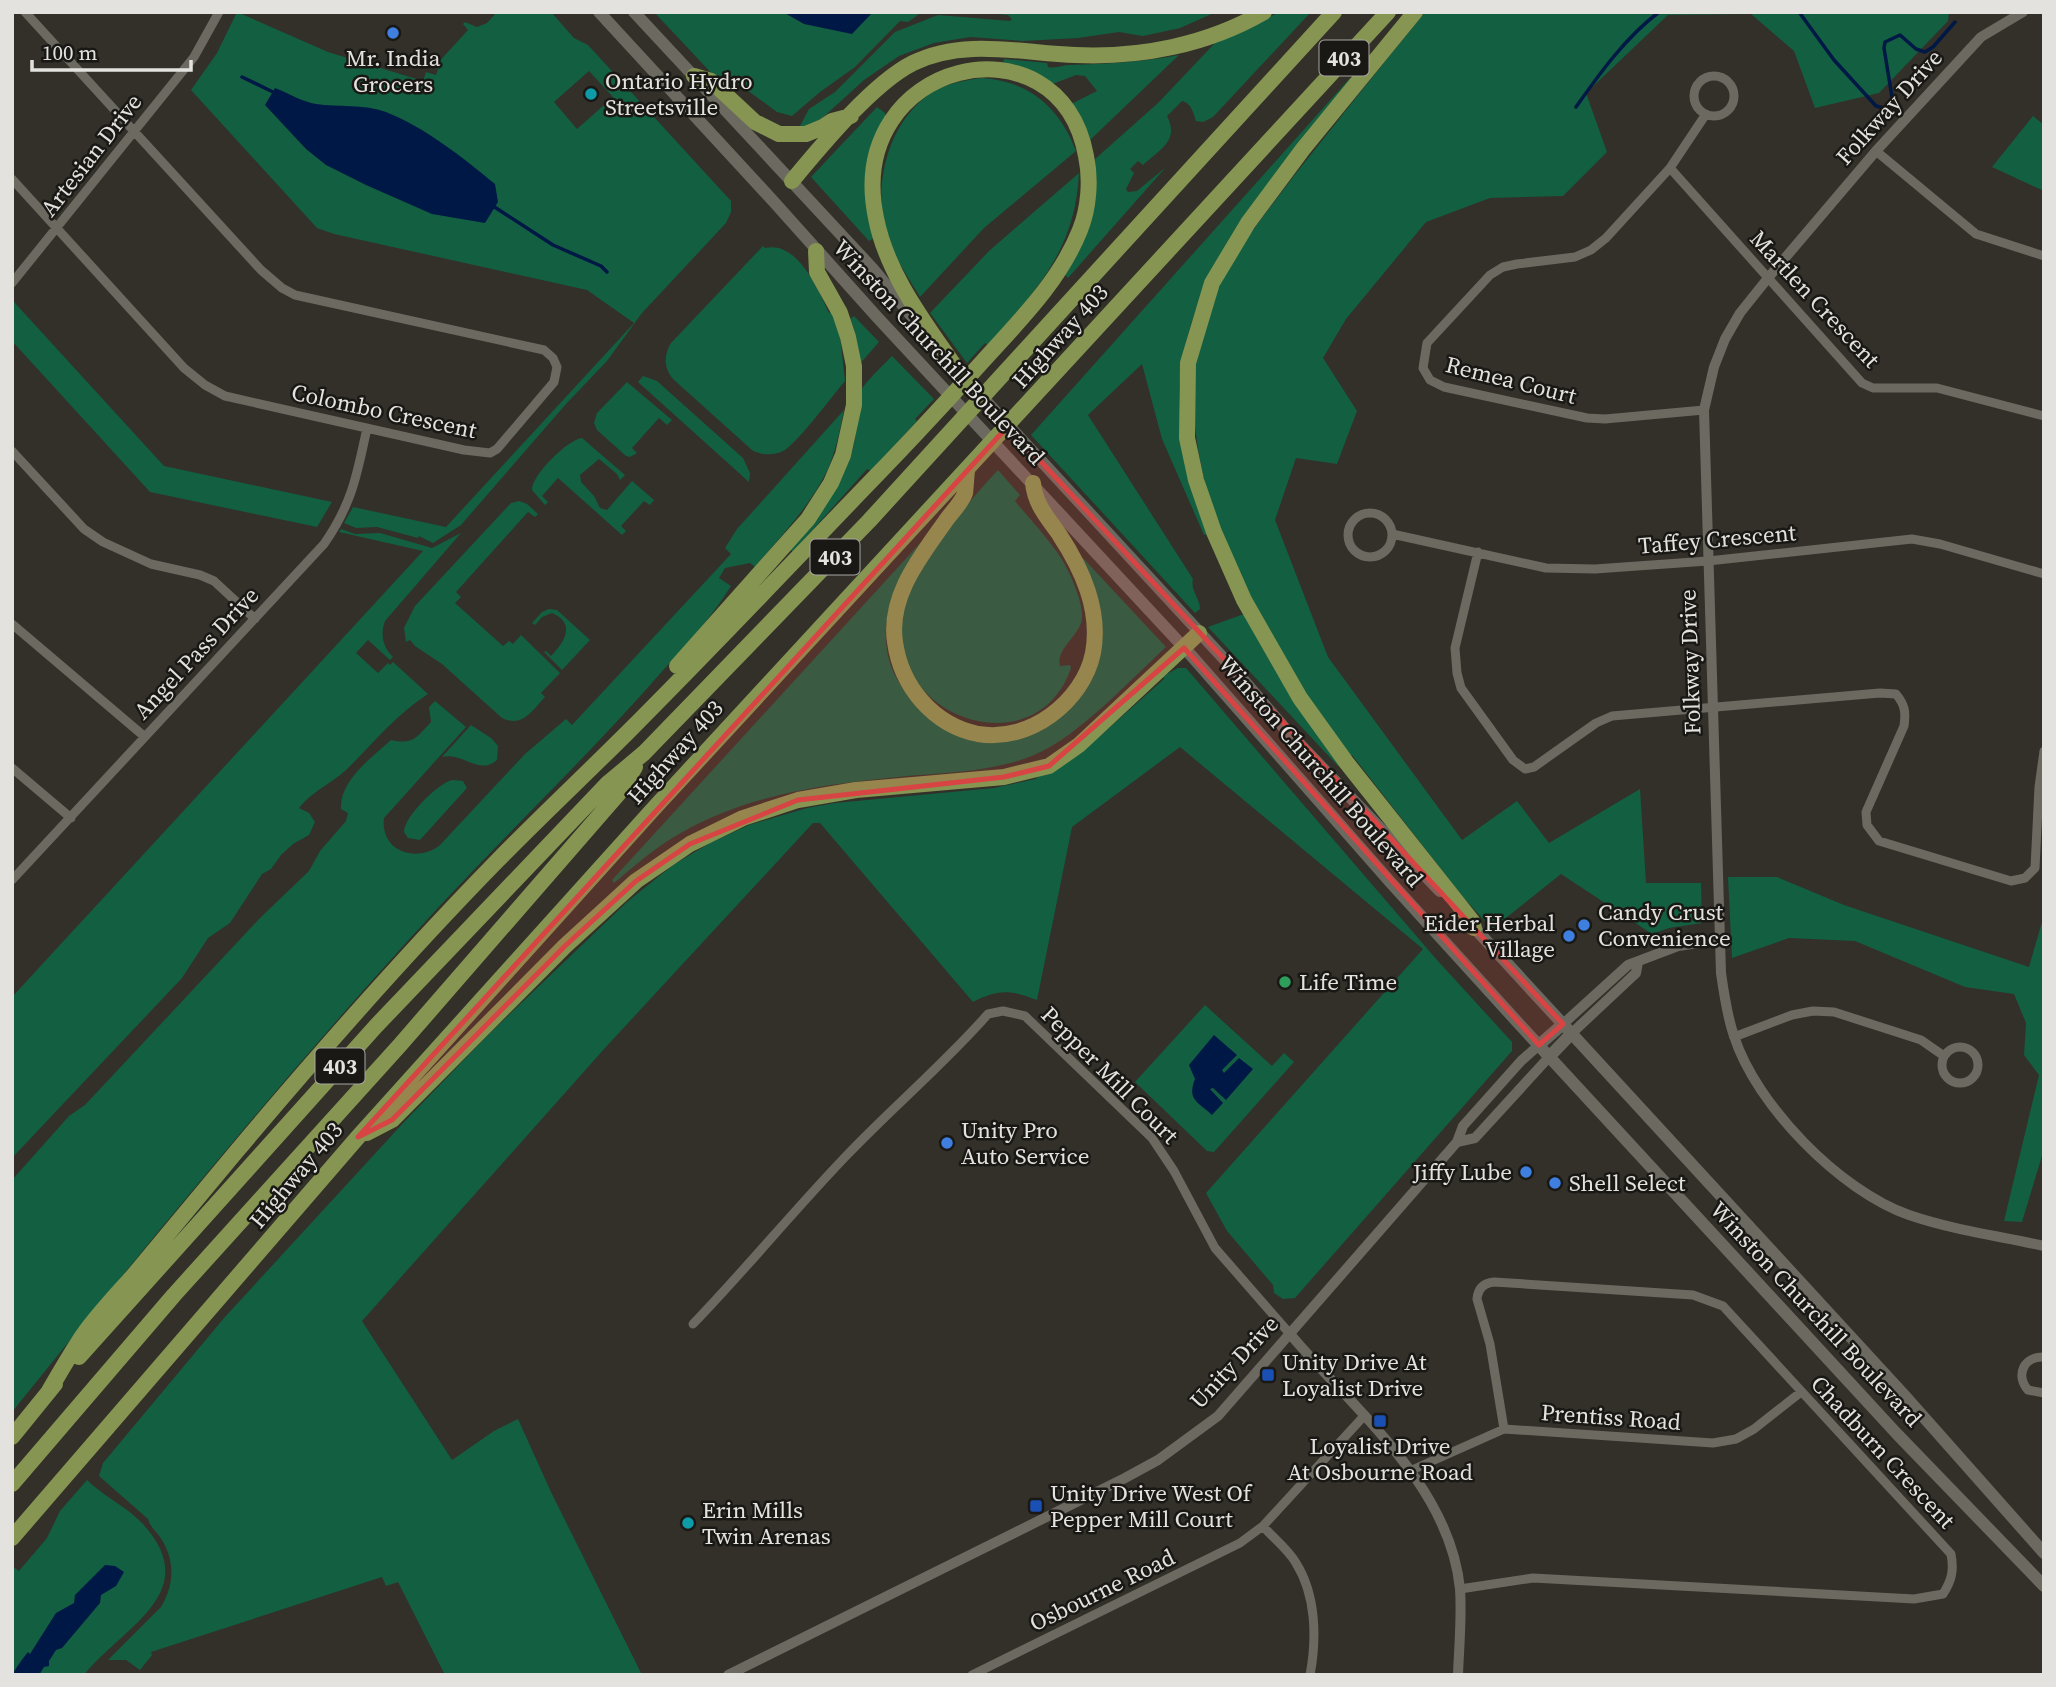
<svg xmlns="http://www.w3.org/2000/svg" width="2056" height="1687" font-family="'Source Serif 4',serif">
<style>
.green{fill:#135f41;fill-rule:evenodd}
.water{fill:#001845}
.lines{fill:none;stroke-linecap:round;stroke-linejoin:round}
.stream{stroke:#001845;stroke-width:3.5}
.minor{stroke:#6c6961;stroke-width:9}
.tertiary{stroke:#6c6961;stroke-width:10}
.secondary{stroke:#6c6961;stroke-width:12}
.motorway{stroke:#869551;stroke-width:16}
.marked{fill:#d84443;fill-opacity:0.2;stroke:#d84443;stroke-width:5;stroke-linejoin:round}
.shop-dot{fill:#3f7fe0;stroke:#191815;stroke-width:2.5}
.culture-dot{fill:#0f9aa8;stroke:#191815;stroke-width:2.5}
.leisure-dot{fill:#2e9e5b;stroke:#191815;stroke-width:2.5}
.transit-dot{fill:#1a4fb4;stroke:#191815;stroke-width:2.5}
.labels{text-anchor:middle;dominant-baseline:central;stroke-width:5;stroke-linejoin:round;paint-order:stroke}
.shield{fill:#191815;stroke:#a7a5a2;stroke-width:2}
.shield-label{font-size:21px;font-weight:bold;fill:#e4e2de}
.poi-label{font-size:23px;fill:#e4e2de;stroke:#191815;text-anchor:start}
.street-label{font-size:23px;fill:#e4e2de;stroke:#191815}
</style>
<rect width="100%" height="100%" fill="#323029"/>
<path class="green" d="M237 12 328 52 423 81 426 72 436 75 438 69 426 64 430 61 435 66 468 30 463 24 465 22 477 27 487 23 497 12H551L574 38 588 45 731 201V212L726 223 642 313 607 361 566 404 461 525 433 543 419 536 418 538 377 527 356 528 344 523 353 507 446 527 634 323 587 290 334 234 317 228 191 90 217 53ZM589 71 613 97 577 129 554 102Z
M654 12H922L908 22 900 21 855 67 820 92 792 116 777 112 725 74 716 78Z
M976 12H1216L1180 28 1143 36 1119 32 1078 38 1023 41 970 37 934 43 899 56 864 80 819 121 807 126H800L809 109 835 92 895 32 938 15 1010 21 1012 19 1008 15Z
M1279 12H1311L1213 117 1203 122 1196 121C1193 112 1191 103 1182 101L1167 116C1180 141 1159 150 1143 165L1138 161 1130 169 1134 173 1126 189 1128 192 1137 191 1166 167 1068 278 1064 273C1084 234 1101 205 1094 160L1158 103 1215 43 1245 30Z
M1425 12H1949L1948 21 1879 93 1815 108 1794 51 1751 14 1668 15 1586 93 1607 152 1563 196 1490 198 1426 222 1346 319 1323 358 1357 411 1337 464 1296 458 1275 520 1328 657 1462 840 1517 801 1549 843 1640 789 1646 883H1701L1702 923 1669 928 1652 934 1561 874 1492 929 1462 896 1352 755 1348 757C1261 630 1147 455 1214 296 1233 252 1265 215 1293 177 1337 122 1380 67 1425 12Z
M1179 55 1090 140 1079 114 1071 104 1097 91 1085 76 1076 75 1050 85 1003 64 1004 59 1047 63 1048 67C1056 69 1061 65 1069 65 1107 64 1141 62 1179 55Z
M982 78C1029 81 1060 108 1076 151L984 228 920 297C906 274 887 247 883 219 876 175 891 120 931 93 945 84 965 80 982 78Z
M1350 78 1352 80 1205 285C1189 326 1174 373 1181 417 1187 456 1199 495 1208 534L1204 535 1162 439 1142 364 1088 415 1193 579C1190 590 1200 598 1200 609L1195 613 1031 435Z
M877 107 885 113 886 117C868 164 861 188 874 238L869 241 811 177Z
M2033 116 2044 125V191L1992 167Z
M1079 173C1075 251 1037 289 988 345L985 343 967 363 930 313 989 251Z
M763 246 765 248C797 240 818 289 829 313L834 311 839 327 845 381C833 395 796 445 783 451 773 456 761 455 752 450L674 380C664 369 663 356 671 343Z
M14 302 164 466 332 502 317 527 150 492 12 341V304Z
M854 316 879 342 859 365 854 329 850 319Z
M892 356 934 399 915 419 917 421 871 471 867 469 793 552 790 549C817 519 842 487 853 448 858 430 855 410 860 393 863 383 885 364 892 356Z
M643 376 657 381 743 458 750 473 749 482 638 382Z
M627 382 672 420 667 425 659 418 632 448 637 453 630 457 626 456 597 430 594 423 597 413Z
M844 410C840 430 836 450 828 469 811 505 781 536 755 567L750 563 725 568 719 578 731 586C709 622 679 652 651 684 582 762 506 834 435 911 287 1072 149 1242 12 1412V1180L69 1116 85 1105 261 917 309 871 320 851 346 821 348 813 341 809C339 781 372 757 391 740 413 745 416 738 431 722L429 707 435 701 466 727 384 818C380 851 415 863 439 846L525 754 566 719 572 725 731 554 725 548 737 529Z
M582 438 625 475 620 480 617 474 599 459 580 475 581 482 594 496 600 508 607 510 632 481 654 500 650 505 644 501 621 526 626 531 622 535 558 478 542 496 548 502 545 505 532 490C531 476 568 439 582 438Z
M998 470 1020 495 1015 501C1029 518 1044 534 1057 552 1067 565 1087 607 1081 623 1076 638 1056 650 1060 666L1070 665 1071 668C1036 771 880 716 903 611 913 567 967 503 998 470Z
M519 501 527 504 538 514 535 517 528 512 456 592 461 597 455 603 503 646 509 641 513 644 521 635 560 673 541 693 545 697C532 711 522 728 502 718L442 664 415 646 410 640 406 642 404 628 415 606 511 503Z
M341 529 355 534 380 533 432 548 461 533 385 621C380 635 383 647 393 657L390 660 368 640 356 653 378 673 388 663 390 665 393 662 428 694C394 716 373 744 345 771 330 784 310 793 299 808L309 813 315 822 309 835 293 844 281 855 271 869 262 874 230 923 208 938 182 978 12 1158V997L423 551 339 532Z
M922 541C892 589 866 642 907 694 913 703 924 717 934 720 941 723 952 723 960 724 982 727 1003 730 1024 733L1093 667 1080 561 1083 558 1166 647C1131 679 1077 738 1034 755 991 773 944 772 898 777 817 785 739 796 669 840 649 853 632 868 614 883L612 880Z
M549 609 557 610 590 640 562 670 544 652 546 651 551 656C565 642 576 623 552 613L542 617 535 625 532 623 542 612Z
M1244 614 1341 764 1338 766 1208 627Z
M1178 668H1186L1437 960 1512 1042V1051L1295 1298 1283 1299 1274 1293 1273 1285 1227 1231 1206 1193 1423 949 1180 747 1072 827 1037 1000C1011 990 999 989 973 1002L820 823H813L605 1048 362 1321 452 1460 494 1431 518 1419 551 1492 642 1675H445L398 1582 386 1586 382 1577 151 1652 152 1655 140 1670 126 1660H108L161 1607C175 1584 175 1559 160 1537 156 1531 150 1527 148 1519L99 1476 103 1463 224 1318 405 1121 488 1035 627 902 673 865 710 843 749 825 807 808 835 803 994 788 1035 779 1082 752 1164 679 1163 676Z
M471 725 491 738 498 746 497 760C479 776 463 752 442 757Z
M452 780 463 781 467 788 420 840 408 838 404 832C404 817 437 784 452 780Z
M1728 877H1777L1844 905 2029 967 2044 915V1149L2022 1222 2004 1221 2039 1075 2024 1055 2026 1023 2014 994 1965 987 1855 941 1789 938 1732 958Z
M1205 1005 1272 1066 1284 1053 1294 1062 1214 1152 1207 1151 1135 1082Z
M87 1480C103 1496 126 1506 142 1523 206 1592 122 1627 84 1675H12V1566L19 1571 47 1538 60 1511Z"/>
<path class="water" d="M783 12H873L852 34 804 24Z
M275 88C288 93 303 102 316 104 338 107 364 104 386 112 426 128 462 157 495 184L498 202 485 223 432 214 366 185 326 165 306 149 265 105Z
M1214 1035 1237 1055 1222 1070 1224 1073 1239 1058 1253 1069 1226 1100 1213 1088 1210 1089 1223 1103 1212 1115C1197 1101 1187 1100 1195 1079L1189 1065Z
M105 1565 115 1566 124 1572 116 1586 101 1595 100 1603 62 1648 56 1650 49 1661V1666L44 1667 39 1675H12C16 1668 23 1658 28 1652L30 1654 56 1613 74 1603 75 1595Z"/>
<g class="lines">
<path class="stream" d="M1799 12 1834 60 1876 106 1884 108 1889 106 1892 97 1884 48 1885 42 1900 35 1916 49 1925 52 1933 47 1955 22
M242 77 275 93
M1576 107C1600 73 1625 38 1659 12
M493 206 553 245 601 266 607 272"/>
<path class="minor" d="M1694 96a20 20 0 1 1 40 0a20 20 0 1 1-40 0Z
M1876 151 1976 234 2044 256
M1670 168 1862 383 1873 388H1937L2044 416
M12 179 184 368 205 385 225 396 464 450 490 453 497 449 554 382 557 367 553 358 544 350 295 295 282 288 261 270 25 12
M12 283 194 57 219 12
M1704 410 1605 419 1587 418 1444 387 1430 380 1423 368 1427 343 1490 275 1503 267 1517 264 1575 257 1591 250 1606 238 1670 168 1706 114
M12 451 84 529 103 542 151 564 200 575 214 581 255 619
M1348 535a22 22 0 1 1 44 0a22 22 0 1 1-44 0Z
M1392 534 1546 568 1595 569 1708 561 1912 539 1940 544 2044 574
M1478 552 1455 648 1457 673 1461 688 1513 760 1525 769 1534 767 1596 723 1612 716 1880 693 1896 694C1905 705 1906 712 1904 726L1866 812 1867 825 1879 841 2011 881 2025 878 2035 868 2039 787 2044 751
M12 624 145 737
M12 768 71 818
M12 880 324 544C352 504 357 475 367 428
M1734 1037 1792 1015 1813 1011 1834 1012 1921 1040 1944 1056
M1942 1065a18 18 0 1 1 36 0a18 18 0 1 1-36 0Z
M693 1324C747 1268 795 1209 848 1154 894 1106 945 1063 988 1014L1003 1011 1025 1016 1152 1138 1174 1171 1215 1248 1290 1334
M2044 1357C2024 1356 2015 1375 2028 1390L2044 1393
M1412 1470 1504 1429 1713 1443 1736 1439 1754 1429 1801 1392
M1263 1526C1273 1538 1288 1549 1296 1563 1316 1595 1317 1638 1310 1675
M1460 1589 1533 1578 1914 1599 1943 1594C1952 1580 1954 1570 1951 1554L1723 1306 1693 1295 1494 1282C1484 1283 1478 1288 1477 1299L1490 1344 1504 1429
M972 1675 1240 1543 1263 1526 1364 1416"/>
<path class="tertiary" d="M2023 12 1981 37 1876 151 1768 278 1740 313 1725 339 1714 367 1704 410 1721 973C1724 994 1727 1016 1734 1036 1756 1105 1840 1191 1909 1215 1953 1230 1999 1236 2044 1246
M1563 1024 1628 965 1678 946 1720 940
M1572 1033 1636 973 1638 962
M1457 1142 1475 1138 1550 1056
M1290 1334C1353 1409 1450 1485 1460 1589 1462 1617 1459 1647 1458 1675
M728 1675 1125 1478 1158 1460 1218 1416 1457 1142 1463 1126 1521 1061 1539 1045"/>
<path class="secondary" d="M599 12 774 202 877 317 1189 653 1392 884 1520 1025 1897 1434 2044 1586
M634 12 873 269 919 325
M960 373 1238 674 1287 731 1440 891
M1469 922 1905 1396 2044 1553
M1539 1045 1563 1024
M1550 1056 1572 1033"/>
<path class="motorway" d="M1415 12 1303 149 1248 223 1212 283 1188 363 1187 438 1196 480 1214 532 1244 600 1300 698 1346 762 1472 921 1474 928
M694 76 711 81 755 122 779 134H806L823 127 832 121 851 116
M792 181C821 146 873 83 913 63 964 38 1021 53 1075 55 1140 58 1207 45 1264 12
M967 471C966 478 966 486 965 493 962 502 953 511 947 519 922 555 888 595 895 642 901 686 933 725 978 734 1029 743 1083 702 1093 653 1101 610 1082 569 1059 534 1047 517 1035 504 1033 483
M677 666 808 519 831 483 843 455 854 405V366L848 337 840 313 817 272 816 251
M367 1133 392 1120 565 946 636 881 690 844 743 818 798 800 856 790 1004 777 1049 766 1079 745 1199 633
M79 1357 376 1026 607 784 644 753 869 521 1334 12
M49 1391C60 1372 71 1353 83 1335 97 1315 115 1296 132 1277 167 1235 202 1193 236 1152 320 1052 407 953 498 860 541 816 586 774 630 730 712 648 791 564 872 480 910 441 947 401 983 361 1019 321 1060 281 1080 230 1089 208 1091 179 1086 156 1060 11 843 59 876 218 887 275 926 324 958 371
M12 1437 55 1384
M12 1484 174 1295 400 1045 619 793 635 767
M12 1538 358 1137 656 806 1388 12"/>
</g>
<path class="marked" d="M1008 426 1563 1024 1539 1045 1184 648 1049 766 1004 777 798 800 690 844 636 881 565 946 392 1120 358 1137Z"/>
<g class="shop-dot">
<circle cx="393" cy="33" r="7"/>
<circle cx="1584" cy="925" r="7"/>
<circle cx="1569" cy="936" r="7"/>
<circle cx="947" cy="1143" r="7"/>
<circle cx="1526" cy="1172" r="7"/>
<circle cx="1555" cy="1183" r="7"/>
</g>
<g class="culture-dot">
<circle cx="591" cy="94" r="7"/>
<circle cx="688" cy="1523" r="7"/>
</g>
<circle class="leisure-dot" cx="1285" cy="982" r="7"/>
<g class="transit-dot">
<rect x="1261" y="1368" width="14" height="14" rx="3.5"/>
<rect x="1373" y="1414" width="14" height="14" rx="3.5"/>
<rect x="1029" y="1499" width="14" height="14" rx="3.5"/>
</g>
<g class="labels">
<g class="shield">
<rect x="1319.5" y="40.5" width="49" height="35" rx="5"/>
<rect x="810.5" y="539.5" width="49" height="35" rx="5"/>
<rect x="315.5" y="1048.5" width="49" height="35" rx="5"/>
</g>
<g class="shield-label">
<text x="1344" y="58">403</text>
<text x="835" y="557">403</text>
<text x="340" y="1066">403</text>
</g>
<g class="poi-label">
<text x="393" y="58" text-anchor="middle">Mr. India<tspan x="393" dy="26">Grocers</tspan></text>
<text x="605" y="81">Ontario Hydro<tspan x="605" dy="26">Streetsville</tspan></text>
<text x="1598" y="912">Candy Crust<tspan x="1598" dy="26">Convenience</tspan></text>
<text x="1555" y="923" text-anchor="end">Eider Herbal<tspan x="1555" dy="26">Village</tspan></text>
<text x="1299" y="982">Life Time</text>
<text x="961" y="1130">Unity Pro<tspan x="961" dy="26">Auto Service</tspan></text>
<text x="1512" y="1172" text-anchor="end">Jiffy Lube</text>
<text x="1569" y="1183">Shell Select</text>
<text x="1282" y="1362">Unity Drive At<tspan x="1282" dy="26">Loyalist Drive</tspan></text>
<text x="1380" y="1446" text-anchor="middle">Loyalist Drive<tspan x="1380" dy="26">At Osbourne Road</tspan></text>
<text x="1050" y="1493">Unity Drive West Of<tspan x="1050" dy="26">Pepper Mill Court</tspan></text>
<text x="702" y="1510">Erin Mills<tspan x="702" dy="26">Twin Arenas</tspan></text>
</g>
<g class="street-label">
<text transform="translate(1889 107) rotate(-48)">Folkway Drive</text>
<text transform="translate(91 155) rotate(-52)">Artesian Drive</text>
<text transform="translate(1815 299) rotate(47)">Martlen Crescent</text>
<text transform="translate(1060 336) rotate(-48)">Highway 403</text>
<text transform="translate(939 352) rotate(47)">Winston Churchill Boulevard</text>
<text transform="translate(1511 380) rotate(14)">Remea Court</text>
<text transform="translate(384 411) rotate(12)">Colombo Crescent</text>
<text transform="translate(1717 539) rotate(-5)">Taffey Crescent</text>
<text transform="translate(196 653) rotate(-47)">Angel Pass Drive</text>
<text transform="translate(1690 662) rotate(-92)">Folkway Drive</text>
<text transform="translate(675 752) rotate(-48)">Highway 403</text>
<text transform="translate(1321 771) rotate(49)">Winston Churchill Boulevard</text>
<text transform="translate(1110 1075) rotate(45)">Pepper Mill Court</text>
<text transform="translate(296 1175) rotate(-50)">Highway 403</text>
<text transform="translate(1816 1314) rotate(47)">Winston Churchill Boulevard</text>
<text transform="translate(1234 1362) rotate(-47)">Unity Drive</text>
<text transform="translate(1611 1417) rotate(4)">Prentiss Road</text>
<text transform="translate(1883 1452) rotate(47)">Chadburn Crescent</text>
<text transform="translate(1102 1590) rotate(-26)">Osbourne Road</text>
</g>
</g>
<rect width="2056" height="1687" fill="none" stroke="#e4e2de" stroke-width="28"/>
<path d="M32 60v10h159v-10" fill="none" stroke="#e4e2de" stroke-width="3.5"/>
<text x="42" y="60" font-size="21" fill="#e4e2de" stroke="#191815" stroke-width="5" paint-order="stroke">100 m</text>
</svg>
